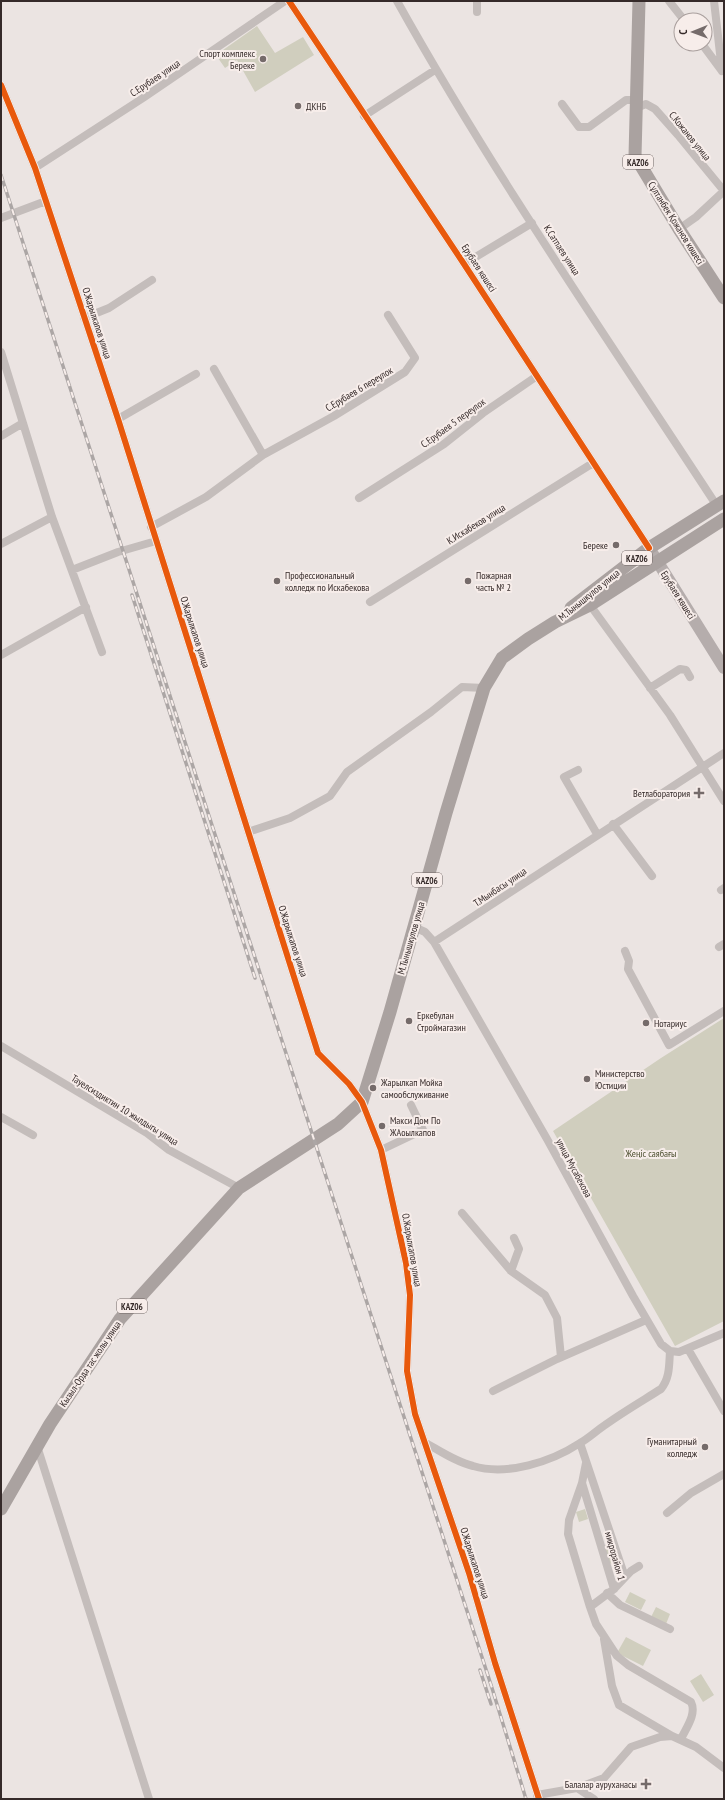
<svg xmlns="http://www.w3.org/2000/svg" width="725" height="1800" font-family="'PT Sans Narrow',sans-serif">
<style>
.green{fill:#d0cebe}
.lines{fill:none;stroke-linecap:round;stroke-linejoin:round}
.minor{stroke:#c4bdbb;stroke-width:8}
.secondary{stroke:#b5adac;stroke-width:12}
.primary{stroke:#aaa2a0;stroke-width:13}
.rail-casing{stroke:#aca6a5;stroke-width:3.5}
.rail{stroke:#f7edea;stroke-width:2;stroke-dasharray:6;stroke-linecap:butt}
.cycleway-casing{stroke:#f7edea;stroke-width:8}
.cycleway{stroke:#e8590c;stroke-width:6}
.poi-dot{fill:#756b6a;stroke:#f7edea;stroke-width:1.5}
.labels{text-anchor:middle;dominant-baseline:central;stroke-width:4;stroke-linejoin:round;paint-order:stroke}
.shield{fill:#f7edea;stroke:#6f6463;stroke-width:1}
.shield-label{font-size:9px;font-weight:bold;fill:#352a29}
.poi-label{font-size:10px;fill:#352a29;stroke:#f7edea;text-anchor:start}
.street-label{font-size:10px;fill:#352a29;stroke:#f7edea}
.park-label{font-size:10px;fill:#4d5030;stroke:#f7edea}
</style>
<rect width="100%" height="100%" fill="#ebe4e2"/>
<path class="green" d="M257 26 275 53 303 37 314 55 255 92 237 60 225 68 218 58 225 54 223 50Z
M724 1018V1321L675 1346 553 1131 661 1058Z
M585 1509 588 1519 579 1522 576 1512Z
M611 1543 617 1562 609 1564 603 1546Z
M630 1592 646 1600 641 1610 625 1602Z
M656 1607 670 1614 666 1624 651 1617Z
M626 1637 651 1650 643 1666 617 1653Z
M701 1674 714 1695 703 1702 690 1681Z"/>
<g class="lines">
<path class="minor" d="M289 1 464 264 649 548
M397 1C494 175 608 339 717 506
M477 1V12
M669 1 684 20
M714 1 722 71
M702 44 722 71
M1 85 35 168 118 419 318 1053 349 1084 362 1102 381 1150 406 1263 410 1295 407 1371 415 1414 469 1573 495 1663 539 1799
M562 104 579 127H589L626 100H637
M636 108 646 104 655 109 678 135 724 191
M364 116 435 70
M35 168 143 98 285 1
M1 218 46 201
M679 229 696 217 724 191
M464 264 532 223
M84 318 109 308 152 280
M1 352 52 517 102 652
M214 369 263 455
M118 419 196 374
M1 436 23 423
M359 498 444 444 483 413 537 376
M151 527 206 497 263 455 334 416 405 372 415 358 388 315
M1 544 52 517
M72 570 118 552 156 541
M370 602 593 463
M590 605 670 715 724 801
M1 655 86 607
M650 688 680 669 686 670 690 677
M578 770 564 777 597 834
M613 824 652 876
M248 832 290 818 330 796 347 772 431 712 462 687 484 688
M721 890 724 888
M414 927 425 932 434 942 724 753
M434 942 547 1139 633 1296 661 1344 670 1351 679 1352 724 1333
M719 947 724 944
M625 951 629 961 628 969 669 1045 724 1011
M1 1046 147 1133 169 1150 239 1188
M1 1117 33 1135
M381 1150 423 1130 411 1105
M462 1213 511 1271 545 1295 557 1318 561 1357
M511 1271 519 1249 514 1238
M688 1349 724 1411
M493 1391 557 1359 646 1320
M424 1442C440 1451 456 1462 473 1466 507 1476 551 1462 580 1443 589 1438 596 1431 605 1425 623 1412 642 1401 661 1389 670 1378 669 1365 670 1351
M580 1443 625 1577
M37 1446 149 1799
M586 1463 582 1483 614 1589
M582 1483 569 1520 568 1534 590 1607
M667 1513 691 1493 724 1474
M639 1566 631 1571 614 1589 590 1607 596 1624 617 1656 628 1665 691 1702C697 1714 686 1728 681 1739
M607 1593 620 1605 670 1629
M604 1639 612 1686 619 1705 672 1736 696 1747 724 1768
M577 1788 594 1799
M537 1795 577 1788 604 1778 631 1747 660 1737 672 1736"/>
<path class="secondary" d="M649 548 724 668"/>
<path class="primary" d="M639 1 635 156 679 229 724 298
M571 608 649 548 724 501
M1 1509 50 1424 120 1319 239 1188 338 1124 362 1102 390 1012 446 813 484 688 502 658 528 639 555 622 590 605 724 519"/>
<defs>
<path id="rail" d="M1 175 492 1688 526 1799
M132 595 255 978
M480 1670 491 1704"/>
</defs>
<use href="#rail" class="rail-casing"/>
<use href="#rail" class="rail"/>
<defs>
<path id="cycleway" d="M289 1 464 264 649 548
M1 85 35 168 118 419 318 1053 349 1084 362 1102 381 1150 406 1263 410 1295 407 1371 415 1414 469 1573 495 1663 539 1799"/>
</defs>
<use href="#cycleway" class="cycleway-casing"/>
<use href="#cycleway" class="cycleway"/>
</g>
<g class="poi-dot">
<circle cx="263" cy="59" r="4"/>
<circle cx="298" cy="106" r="4"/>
<circle cx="616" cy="545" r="4"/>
<circle cx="277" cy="581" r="4"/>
<circle cx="468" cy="581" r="4"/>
<path d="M697 787h4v4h4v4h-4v4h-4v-4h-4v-4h4z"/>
<circle cx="409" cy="1021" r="4"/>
<circle cx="646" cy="1023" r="4"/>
<circle cx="587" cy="1079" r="4"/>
<circle cx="373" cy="1088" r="4"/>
<circle cx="382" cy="1126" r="4"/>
<circle cx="705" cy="1447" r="4"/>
<path d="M644 1778h4v4h4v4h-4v4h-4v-4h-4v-4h4z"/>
</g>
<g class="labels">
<g class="shield">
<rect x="623" y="155" width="30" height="14" rx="3"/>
<rect x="622" y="551" width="30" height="14" rx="3"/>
<rect x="412" y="873" width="30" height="14" rx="3"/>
<rect x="117" y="1299" width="30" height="14" rx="3"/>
</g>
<g class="shield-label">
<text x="638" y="162">KАZ06</text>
<text x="637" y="558">KАZ06</text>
<text x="427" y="880">KАZ06</text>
<text x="132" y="1306">KАZ06</text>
</g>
<g class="poi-label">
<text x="255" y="53" text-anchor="end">Спорт комплекс<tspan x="255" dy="12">Береке</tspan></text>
<text x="306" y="106">ДКНБ</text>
<text x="608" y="545" text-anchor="end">Береке</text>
<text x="285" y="575">Профессиональный<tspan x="285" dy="12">колледж по Искабекова</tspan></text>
<text x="476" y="575">Пожарная<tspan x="476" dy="12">часть № 2</tspan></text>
<text x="690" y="793" text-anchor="end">Ветлаборатория</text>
<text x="417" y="1015">Еркебулан<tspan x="417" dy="12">Строймагазин</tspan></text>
<text x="654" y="1023">Нотариус</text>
<text x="595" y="1073">Министерство<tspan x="595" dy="12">Юстиции</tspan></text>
<text x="381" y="1082">Жарылкап Мойка<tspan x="381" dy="12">самообслуживание</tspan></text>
<text x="390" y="1120">Макси Дом По<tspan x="390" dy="12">ЖАоылкапов</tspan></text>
<text x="697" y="1441" text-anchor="end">Гуманитарный<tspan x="697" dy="12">колледж</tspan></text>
<text x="637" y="1784" text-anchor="end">Балалар ауруханасы</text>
</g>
<g class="street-label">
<text transform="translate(155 78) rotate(-34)">С.Ерубаев улица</text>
<text transform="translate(690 136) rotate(51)">С.Кожанов улица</text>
<text transform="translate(676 223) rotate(58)">Сұлтанбек Қожанов көшесі</text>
<text transform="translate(562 250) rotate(57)">К.Сатпаев улица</text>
<text transform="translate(479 268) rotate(57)">Ерубаев көшесі</text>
<text transform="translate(97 323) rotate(72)">О.Жарылкапов улица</text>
<text transform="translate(359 389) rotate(-31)">С.Ерубаев 6 переулок</text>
<text transform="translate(453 423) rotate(-36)">С.Ерубаев 5 переулок</text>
<text transform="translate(476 524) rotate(-32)">К.Искабеков улица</text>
<text transform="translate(589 595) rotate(-39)">М.Тынышкулов улица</text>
<text transform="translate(678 595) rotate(58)">Ерубаев көшесі</text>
<text transform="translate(195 632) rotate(72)">О.Жарылкапов улица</text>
<text transform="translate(500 887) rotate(-34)">Т.Мынбасы улица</text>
<text transform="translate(411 938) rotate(-74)">М.Тынышкулов улица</text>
<text transform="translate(293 941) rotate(72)">О.Жарылкапов улица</text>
<text transform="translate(125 1110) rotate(32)">Тауелсиздиктин 10 жылдыгы улица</text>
<text transform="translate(574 1168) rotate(62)">улица Мусабекова</text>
<text transform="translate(412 1250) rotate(80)">О.Жарылкапов улица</text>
<text transform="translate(90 1364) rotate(-56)">Кызыл-Орда тас жолы улица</text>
<text transform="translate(615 1556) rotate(74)">микрорайон 1</text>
<text transform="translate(475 1563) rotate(72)">О.Жарылкапов улица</text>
</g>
<g class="park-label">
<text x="651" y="1153">Жеңіс саябағы</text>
</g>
</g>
<rect width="725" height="1800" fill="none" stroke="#352a29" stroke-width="4"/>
<g transform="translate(693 32) rotate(269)"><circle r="19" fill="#f7edea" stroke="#a99f9d"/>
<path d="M0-3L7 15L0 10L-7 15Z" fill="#756b6a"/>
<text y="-6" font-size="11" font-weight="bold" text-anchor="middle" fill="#352a29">С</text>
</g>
</svg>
